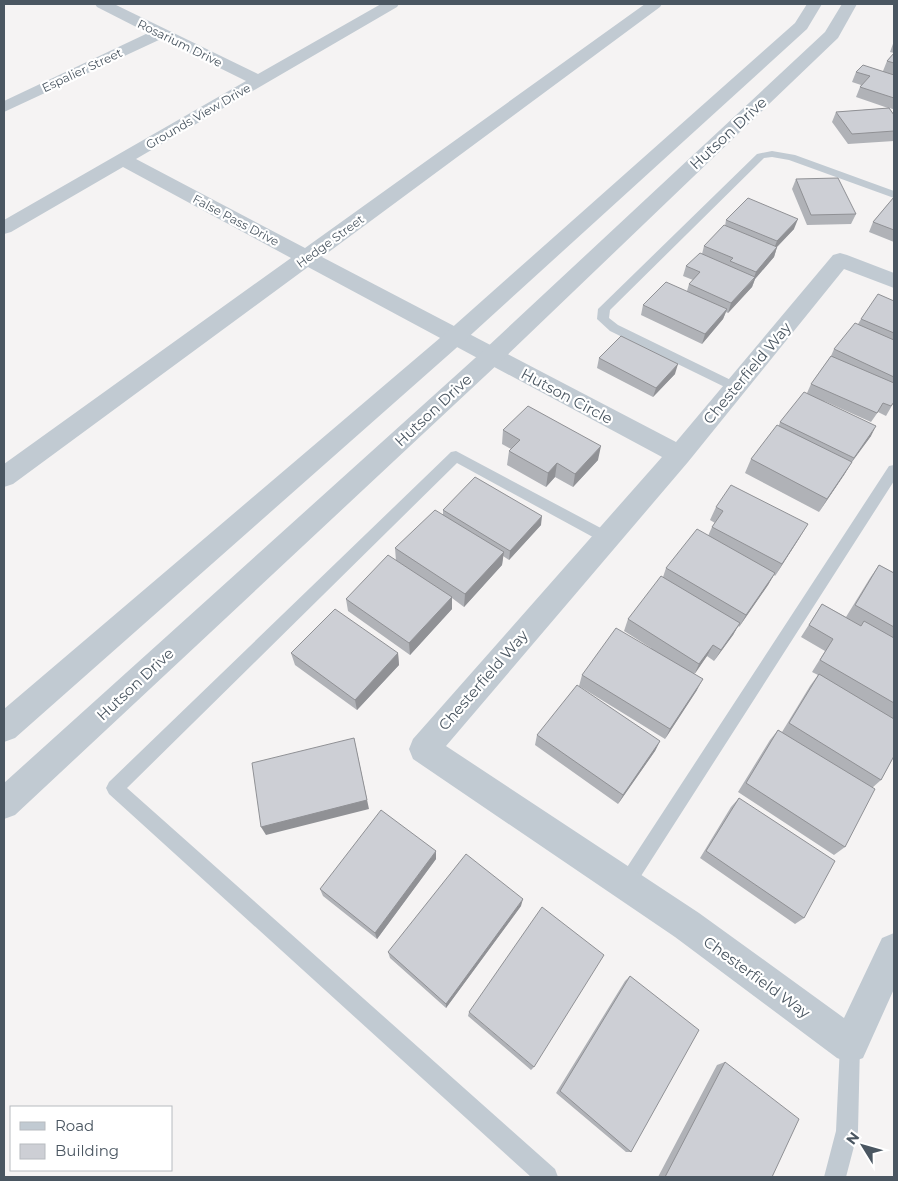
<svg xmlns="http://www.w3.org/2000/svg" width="898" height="1181" font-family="Montserrat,sans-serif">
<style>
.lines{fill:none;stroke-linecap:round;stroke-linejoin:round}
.service{fill:#c1cad2;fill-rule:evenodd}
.minor{fill:#c1cad2;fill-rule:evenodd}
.tertiary{fill:#c1cad2;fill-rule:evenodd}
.wall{fill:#b0b2b7}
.shaded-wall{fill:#909195}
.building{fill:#cdcfd5;stroke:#909195}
.labels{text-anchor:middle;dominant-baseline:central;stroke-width:4.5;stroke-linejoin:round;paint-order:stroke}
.far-street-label{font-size:12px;fill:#4a5661;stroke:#fff}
.street-label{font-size:15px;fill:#4a5661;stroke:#fff}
</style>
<rect width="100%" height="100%" fill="#f5f3f3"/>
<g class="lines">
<!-- service -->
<path class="service" d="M 772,151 L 795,155 L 894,191 L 894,198 L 789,160 L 772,157 L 764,158 L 610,310 L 609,318 L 618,325 L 739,384 L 741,387 L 739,390 L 735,392 L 610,331 L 597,319 L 598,309 L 757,154 Z
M 456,451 L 612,534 L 614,538 L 612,542 L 607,544 L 602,542 L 457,463 L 127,788 L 555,1169 L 558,1177 L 531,1177 L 109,794 L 106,788 L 109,782 L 451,452 Z
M 894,465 L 894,481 L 632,890 L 626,893 L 620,890 L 617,884 L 620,878 L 889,466 Z
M 850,1035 L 857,1038 L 860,1045 L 858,1131 L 846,1177 L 824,1177 L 836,1131 L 840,1045 L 843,1038 Z"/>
<!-- minor -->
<path class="minor" d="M 95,4 L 114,4 L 258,74 L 381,4 L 399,4 L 397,7 L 136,159 L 305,248 L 645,4 L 662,4 L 660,7 L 322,257 L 676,442 L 833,255 L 840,253 L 847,255 L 894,273 L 894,288 L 844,269 L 688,462 L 446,746 L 699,913 L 844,1018 L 882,938 L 894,933 L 894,989 L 863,1058 L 850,1063 L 837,1058 L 675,937 L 413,759 L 409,749 L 413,739 L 662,457 L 308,267 L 13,484 L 4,487 L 4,464 L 291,258 L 123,167 L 11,232 L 4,234 L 4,220 L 246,81 L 161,39 L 4,112 L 4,101 L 148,33 L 97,7 Z"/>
<!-- tertiary -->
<path class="tertiary" d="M 807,4 L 822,4 L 807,29 L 463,342 L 15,738 L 4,742 L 4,709 L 447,332 L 795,23 Z
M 842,4 L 857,4 L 838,38 L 500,362 L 15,815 L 4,819 L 4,783 L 484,350 L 825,32 Z"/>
</g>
<!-- wall -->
<path class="wall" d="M 894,41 L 894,53 L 890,52 Z
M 894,53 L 894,107 L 893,109 L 889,108 L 894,115 L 894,141 L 848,144 L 832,122 L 836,112 L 888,108 L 856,97 L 860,87 L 861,85 L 852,82 L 856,72 L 883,71 L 887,61 Z
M 796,179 L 856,214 L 851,224 L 807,225 L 792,189 Z
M 894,197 L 894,242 L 869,232 L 873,222 Z
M 726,220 L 794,229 L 777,247 L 774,257 L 755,279 L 752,287 L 728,313 L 726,312 L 723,319 L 702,344 L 641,315 L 643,305 L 687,291 L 689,284 L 693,280 L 683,276 L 686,266 L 702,254 L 704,246 L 725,226 Z
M 894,301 L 894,402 L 886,416 L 878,412 L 871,422 L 824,401 L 871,436 L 852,462 L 844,475 L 819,512 L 745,473 L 751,459 L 779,425 L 780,422 L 807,393 L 811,384 L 831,356 L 834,349 L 858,324 L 861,319 Z
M 599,358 L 675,374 L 653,397 L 597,368 Z
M 503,430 L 598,460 L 573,487 L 555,477 L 546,487 L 507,465 L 509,451 L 511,449 L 502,444 Z
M 716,507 L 800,537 L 775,576 L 774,575 L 768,585 L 739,627 L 738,626 L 733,635 L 714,661 L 707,656 L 694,674 L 697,690 L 665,739 L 579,686 L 582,675 L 651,648 L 624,631 L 628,619 L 663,577 L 666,568 L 708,536 L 712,527 L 715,523 L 710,520 Z
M 443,510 L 541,525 L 509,560 L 503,556 L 502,565 L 464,607 L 452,598 L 452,609 L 410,655 L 348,611 L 346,599 L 396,561 L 395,548 L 443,514 Z
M 879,565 L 894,573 L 894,756 L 881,780 L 872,788 L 845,847 L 834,855 L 738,792 L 770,740 L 778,730 L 782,732 L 810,686 L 818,675 L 812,672 L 825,651 L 801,637 L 822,604 L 846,617 L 870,578 Z
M 291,653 L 398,653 L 399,665 L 357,710 L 295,665 Z
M 537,735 L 660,741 L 655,751 L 618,804 L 535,745 Z
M 739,798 L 804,918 L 795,924 L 700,858 L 731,807 Z
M 436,859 L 377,939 L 323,896 L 320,889 Z
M 521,906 L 446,1008 L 390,958 L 388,952 Z
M 630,976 L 631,1152 L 626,1152 L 556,1093 L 625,981 Z
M 469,1012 L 534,1067 L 531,1070 L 468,1016 Z
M 725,1062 L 772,1177 L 658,1177 L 717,1065 Z"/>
<!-- shaded-wall -->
<path class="shaded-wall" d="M 798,219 L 794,229 L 773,251 L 777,241 Z
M 777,247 L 774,257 L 755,279 L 752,287 L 728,313 L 731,303 L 753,280 L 756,272 Z
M 727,309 L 723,319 L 702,344 L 705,334 Z
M 678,364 L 675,374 L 653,397 L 656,388 Z
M 876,426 L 871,436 L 848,467 L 854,458 Z
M 601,446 L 598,460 L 573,487 L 575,474 Z
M 852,462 L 844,475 L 819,512 L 827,499 Z
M 557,463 L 555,477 L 546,487 L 548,473 Z
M 542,516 L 541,525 L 509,560 L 510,551 Z
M 808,524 L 800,537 L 775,576 L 782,564 Z
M 504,552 L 502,565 L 464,607 L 465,594 Z
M 775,573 L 768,585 L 739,627 L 746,615 Z
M 452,597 L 452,609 L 410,655 L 409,643 Z
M 740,623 L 733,635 L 714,661 L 721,650 Z
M 713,645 L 707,656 L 694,675 L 699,664 Z
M 398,653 L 399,665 L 357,710 L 355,700 Z
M 703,679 L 697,690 L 665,739 L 670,729 Z
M 354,738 L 369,809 L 266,835 L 261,827 Z
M 660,741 L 655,751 L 618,804 L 623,795 Z
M 436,851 L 436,859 L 377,939 L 375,933 Z
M 523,899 L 521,906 L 446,1008 L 446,1004 Z"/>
<!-- building -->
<path class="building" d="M 894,53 L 894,63 L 887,61 Z
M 863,65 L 894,75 L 894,98 L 860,87 L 870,76 L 856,72 Z
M 889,108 L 894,115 L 894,131 L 852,134 L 836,112 Z
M 838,178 L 856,214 L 811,215 L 796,179 Z
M 894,197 L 894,230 L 873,222 Z
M 748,198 L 798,219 L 777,241 L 726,220 Z
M 724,225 L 777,247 L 756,272 L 730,261 L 733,258 L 704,246 Z
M 700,253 L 755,277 L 731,303 L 689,284 L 700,272 L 686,266 Z
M 666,282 L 727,309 L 705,334 L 643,305 Z
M 878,294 L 894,301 L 894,333 L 861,319 Z
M 855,323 L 894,340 L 894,377 L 834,349 Z
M 621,336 L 678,364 L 656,388 L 599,358 Z
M 831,356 L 894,383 L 894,402 L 891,406 L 883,403 L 877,413 L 811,384 Z
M 804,392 L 876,426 L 854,458 L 780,422 Z
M 528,406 L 601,446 L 575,474 L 557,463 L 548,473 L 509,451 L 520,440 L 503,430 Z
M 777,425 L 852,462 L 827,499 L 751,459 Z
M 475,477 L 542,516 L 510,551 L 443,510 Z
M 731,485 L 808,524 L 782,564 L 712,527 L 723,511 L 716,507 Z
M 435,510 L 504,552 L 465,594 L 395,548 Z
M 697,529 L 775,573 L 746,615 L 666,568 Z
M 388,555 L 452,597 L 409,643 L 346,599 Z
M 879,565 L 894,573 L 894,627 L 855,605 Z
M 661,576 L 740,623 L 721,650 L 713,645 L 699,664 L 628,619 Z
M 822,604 L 861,626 L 864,621 L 894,638 L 894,703 L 820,660 L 833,639 L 809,625 Z
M 335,609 L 398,653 L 355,700 L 291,653 Z
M 616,628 L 703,679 L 670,729 L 582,675 Z
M 819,674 L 894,719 L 894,756 L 881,780 L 789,723 Z
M 577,685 L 660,741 L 623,795 L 537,735 Z
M 778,730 L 875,789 L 845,847 L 746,783 Z
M 354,738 L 367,800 L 261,827 L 252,763 Z
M 739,798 L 835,861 L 804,918 L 706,851 Z
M 381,810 L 436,851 L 375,933 L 320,889 Z
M 466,854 L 523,899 L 446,1004 L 388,952 Z
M 542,907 L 604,955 L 534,1067 L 469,1012 Z
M 630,976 L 699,1030 L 631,1152 L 560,1091 Z
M 725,1062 L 799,1119 L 772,1177 L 665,1177 Z"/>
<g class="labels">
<!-- far-street labels -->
<g class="far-street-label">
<text transform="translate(180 43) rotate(26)">Rosarium Drive</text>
<text transform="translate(82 70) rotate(-25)">Espalier Street</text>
<text transform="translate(198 116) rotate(-30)">Grounds View Drive</text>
<text transform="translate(236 220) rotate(28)">False Pass Drive</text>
<text transform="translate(330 241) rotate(-36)">Hedge Street</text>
</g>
<!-- street labels -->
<g class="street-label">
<text transform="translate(728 133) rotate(-43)">Hutson Drive</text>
<text transform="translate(747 373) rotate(-50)">Chesterfield Way</text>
<text transform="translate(567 396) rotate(28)">Hutson Circle</text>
<text transform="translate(433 410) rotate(-43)">Hutson Drive</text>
<text transform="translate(483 680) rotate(-49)">Chesterfield Way</text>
<text transform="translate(135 684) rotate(-43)">Hutson Drive</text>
<text transform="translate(757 977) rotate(36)">Chesterfield Way</text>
</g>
</g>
<!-- border -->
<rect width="898" height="1181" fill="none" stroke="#4a5661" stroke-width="10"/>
<!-- legend -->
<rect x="10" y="1106" width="162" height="65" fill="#ffffff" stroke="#b7bbc0"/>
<rect x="20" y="1122" width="25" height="8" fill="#c1cad2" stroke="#b7bbc0"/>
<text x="55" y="1131" font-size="15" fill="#4a5661">Road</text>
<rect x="20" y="1144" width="25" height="15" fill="#cdcfd5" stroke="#b7bbc0"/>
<text x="55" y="1156" font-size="15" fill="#4a5661">Building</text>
<!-- north arrow -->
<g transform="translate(863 1146) rotate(307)" stroke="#ffffff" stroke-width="4" paint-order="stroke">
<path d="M0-4L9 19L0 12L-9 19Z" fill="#4a5661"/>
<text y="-8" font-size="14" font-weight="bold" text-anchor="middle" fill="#4a5661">N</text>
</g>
</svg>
